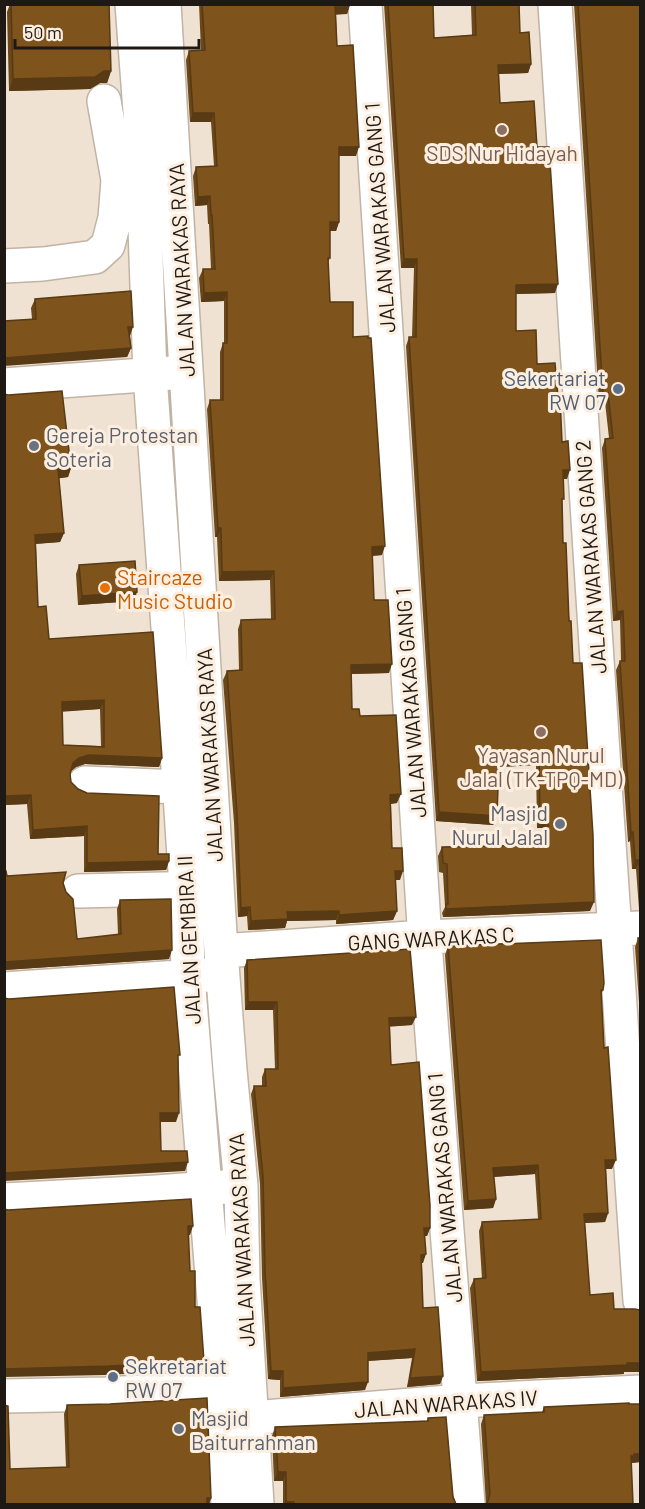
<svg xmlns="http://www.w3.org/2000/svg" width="645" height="1509" font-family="Barlow,sans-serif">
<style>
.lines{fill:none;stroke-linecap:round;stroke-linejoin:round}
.stream{stroke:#77b2f3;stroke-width:8}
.minor-casing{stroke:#c1b4a5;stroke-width:36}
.minor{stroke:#fff;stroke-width:33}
.wall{fill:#6c4718;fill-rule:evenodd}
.shaded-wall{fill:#583a14}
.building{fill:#7e531c;stroke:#583a14;stroke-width:1.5;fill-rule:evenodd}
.education-dot{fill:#8d6e63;stroke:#fdefe0;stroke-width:2}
.service-dot{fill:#5c6f8a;stroke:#fdefe0;stroke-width:2}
.worship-dot{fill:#6b7280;stroke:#fdefe0;stroke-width:2}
.food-dot{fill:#e8710a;stroke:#fdefe0;stroke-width:2}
.labels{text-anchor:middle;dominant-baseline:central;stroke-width:6;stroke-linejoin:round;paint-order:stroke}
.education-label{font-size:21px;fill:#785e54;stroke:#fdefe0}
.street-label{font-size:21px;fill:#1e1914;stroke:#fdefe0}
.service-label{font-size:21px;fill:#4e5e75;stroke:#fdefe0;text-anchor:end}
.worship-label{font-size:21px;fill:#5b616d;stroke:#fdefe0;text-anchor:start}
.food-label{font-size:21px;fill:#c56008;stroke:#fdefe0;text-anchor:start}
</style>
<rect width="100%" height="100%" fill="#f0e2d3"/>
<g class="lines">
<!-- stream -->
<path class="stream" d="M 162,260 L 165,296
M 214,1099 L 221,1179"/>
<defs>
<path id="minor" d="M 132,4 L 142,138 L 150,375 L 181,810 L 186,888 L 188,976 L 221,1387 L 228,1504
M 164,4 L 221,951 L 230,1070 L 241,1186 L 243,1279 L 257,1504
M 365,4 L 426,956 L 468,1504
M 555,4 L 605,785 L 640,1301
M 4,266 L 43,264 L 95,257 L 108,245 L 115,218 L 118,180 L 104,101
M 4,385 L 172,373
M 85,783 L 179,787 L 200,786
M 78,891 L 208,888
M 221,951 L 425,937 L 640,928
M 4,989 L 209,975
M 4,1200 L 156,1192 L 224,1187
M 4,1396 L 106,1394 L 242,1386
M 251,1418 L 461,1401 L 640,1392"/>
</defs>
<!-- minor casing -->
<use href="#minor" class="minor-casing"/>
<!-- minor -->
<use href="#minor" class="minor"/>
</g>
<!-- wall -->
<path class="wall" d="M 10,4 L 109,4 L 111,71 L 107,83 L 100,83 L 90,89 L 9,91 L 7,12 Z
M 199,4 L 350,4 L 347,14 L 336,14 L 337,46 L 356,156 L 339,156 L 339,222 L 336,231 L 330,231 L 330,258 L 328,262 L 330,302 L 353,337 L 382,555 L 372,556 L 374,600 L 389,673 L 351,674 L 352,709 L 360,716 L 397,803 L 391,804 L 392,848 L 400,880 L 395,880 L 397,911 L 393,920 L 336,924 L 336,920 L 287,921 L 285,928 L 248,930 L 247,916 L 238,917 L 234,823 L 223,680 L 227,671 L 239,670 L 238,629 L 241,620 L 271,619 L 270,580 L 219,581 L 217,537 L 215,537 L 207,409 L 210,400 L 220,400 L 220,352 L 223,343 L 224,343 L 224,301 L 201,302 L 199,278 L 203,269 L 211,269 L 209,224 L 208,224 L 207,205 L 195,206 L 193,176 L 196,167 L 214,166 L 211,122 L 190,122 L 186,60 L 189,51 L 201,50 Z
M 384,4 L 433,4 L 434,38 L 472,35 L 471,4 L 519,4 L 520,33 L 531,64 L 528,73 L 499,74 L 500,103 L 537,147 L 555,293 L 516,294 L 516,331 L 537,364 L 562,442 L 567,479 L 563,479 L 562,505 L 563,543 L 573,663 L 590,911 L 443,917 L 442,913 L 445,907 L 443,873 L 439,872 L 438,856 L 442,847 L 545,845 L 545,828 L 537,828 L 536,765 L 499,767 L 497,816 L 493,825 L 436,821 L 406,346 L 409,337 L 412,337 L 414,268 L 401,268 Z
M 574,4 L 640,4 L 640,910 L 639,909 L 636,869 L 632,869 L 630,841 L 628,842 L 616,670 L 620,661 L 621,661 L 620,620 L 613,621 L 602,448 L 605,439 L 609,438 L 605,402 L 599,402 Z
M 35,299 L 130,336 L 131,348 L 127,357 L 32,319 L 31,308 Z
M 4,394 L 71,468 L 68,477 L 59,478 L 64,533 L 60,542 L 36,544 L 38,607 L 49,639 L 162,758 L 159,767 L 85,764 L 76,767 L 70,772 L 70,774 L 71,782 L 78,789 L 158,854 L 169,861 L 166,870 L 84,872 L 84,836 L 30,839 L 27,804 L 4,805 ZM 100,709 L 101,746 L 63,745 L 62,711 Z
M 79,565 L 134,601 L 78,605 L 76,574 Z
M 4,871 L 7,876 L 63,883 L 77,939 L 118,935 L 117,909 L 120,900 L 169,959 L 4,970 Z
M 638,938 L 640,938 L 640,1016 L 635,947 Z
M 448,946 L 603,990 L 601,995 L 612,1169 L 606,1169 L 608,1213 L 605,1222 L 585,1223 L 590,1295 L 614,1309 L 640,1310 L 640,1372 L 624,1372 L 624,1374 L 477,1381 L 470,1288 L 474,1279 L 482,1279 L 479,1231 L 482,1222 L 538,1219 L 535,1174 L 494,1177 L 496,1199 L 493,1208 L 464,1210 L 445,955 Z
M 247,960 L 412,1025 L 390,1026 L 391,1065 L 430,1228 L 427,1236 L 425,1236 L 423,1263 L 422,1263 L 423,1308 L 443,1376 L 440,1384 L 407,1387 L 412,1358 L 368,1361 L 365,1390 L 280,1397 L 280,1380 L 268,1379 L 262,1278 L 260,1184 L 251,1094 L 254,1086 L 262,1086 L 262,1077 L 265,1069 L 275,1069 L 273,1010 L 245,1010 L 244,968 Z
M 629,1404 L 640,1404 L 640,1462 L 632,1463 L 631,1464 L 633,1504 L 486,1504 L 481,1424 L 484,1415 L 542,1412 L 544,1407 Z
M 67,1405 L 211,1498 L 209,1504 L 4,1504 L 10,1469 L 66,1468 L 64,1414 Z
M 428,1418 L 456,1504 L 283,1504 L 283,1481 L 274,1481 L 272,1436 L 275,1427 L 427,1421 Z"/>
<!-- shaded-wall -->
<path class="shaded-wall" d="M 350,5 L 347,14 L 332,15 L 335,6 Z
M 531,64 L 528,73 L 495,74 L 498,65 Z
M 104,71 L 111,71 L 107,83 L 100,83 L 90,89 L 9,91 L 13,79 Z
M 193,113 L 214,113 L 211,122 L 190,122 Z
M 339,147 L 359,147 L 356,156 L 335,156 Z
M 210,196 L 207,205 L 195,206 L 198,197 Z
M 330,222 L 339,222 L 336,231 L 326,231 Z
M 404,259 L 417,259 L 414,268 L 401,268 Z
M 558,284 L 555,293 L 513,294 L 516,285 Z
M 227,292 L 224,301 L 201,302 L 204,293 Z
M 128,327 L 133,327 L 130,336 L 125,336 Z
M 131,348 L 127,357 L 4,366 L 4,358 Z
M 603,393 L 608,393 L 605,402 L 599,402 Z
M 71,468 L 68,477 L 55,479 L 58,469 Z
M 563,470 L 570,470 L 567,479 L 559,479 Z
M 218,528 L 221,528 L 217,537 L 215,537 Z
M 64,533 L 60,542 L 32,544 L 35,535 Z
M 385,546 L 382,555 L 369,556 L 372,547 Z
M 274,571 L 270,580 L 219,581 L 222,572 Z
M 137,592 L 134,601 L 78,605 L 82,596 Z
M 623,611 L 620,620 L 613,621 L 617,612 Z
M 392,664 L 389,673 L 347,674 L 351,665 Z
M 104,700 L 100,709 L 59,712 L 62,702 Z
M 89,755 L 162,758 L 159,767 L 85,764 L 76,767 L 70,772 L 73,763 L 79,758 Z
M 539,756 L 536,765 L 496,767 L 499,758 Z
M 401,794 L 397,803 L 387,804 L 390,795 Z
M 31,795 L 27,804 L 4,805 L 4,796 Z
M 439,812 L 497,816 L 493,825 L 436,821 Z
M 540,819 L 548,819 L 545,828 L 537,828 Z
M 87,826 L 84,836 L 30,839 L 33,830 Z
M 633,832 L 630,841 L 628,842 L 631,833 Z
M 635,860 L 639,860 L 636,869 L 632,869 Z
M 169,861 L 166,870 L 84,872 L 87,863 Z
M 395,871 L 403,871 L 400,880 L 391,880 Z
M 594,902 L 590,911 L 443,917 L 446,909 Z
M 250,907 L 247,916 L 238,917 L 241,908 Z
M 339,911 L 336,920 L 287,921 L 285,928 L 248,930 L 251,921 L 287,912 Z
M 397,911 L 393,920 L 336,924 L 339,915 Z
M 172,950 L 169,959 L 4,970 L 4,962 Z
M 248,1002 L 277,1002 L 273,1010 L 245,1010 Z
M 416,1017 L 412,1025 L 386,1027 L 389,1018 Z
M 160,1113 L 179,1113 L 176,1122 L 157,1122 Z
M 605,1160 L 616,1160 L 612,1169 L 602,1169 Z
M 188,1162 L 185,1171 L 4,1181 L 4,1173 L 6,1172 Z
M 538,1165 L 535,1174 L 490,1177 L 493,1168 Z
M 496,1199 L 493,1208 L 464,1210 L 468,1201 Z
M 608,1213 L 605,1222 L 581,1223 L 584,1214 Z
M 188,1226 L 193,1226 L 190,1235 L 185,1235 Z
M 424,1228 L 430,1228 L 427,1236 L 421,1236 Z
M 426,1254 L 423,1263 L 418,1263 L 421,1255 Z
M 415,1349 L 412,1358 L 365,1361 L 368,1353 Z
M 204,1361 L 201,1370 L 105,1375 L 4,1377 L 4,1369 L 7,1368 Z
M 627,1363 L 640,1363 L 640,1372 L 624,1372 L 624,1374 L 477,1381 L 481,1372 Z
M 271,1371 L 283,1371 L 280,1380 L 268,1379 Z
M 443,1376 L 440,1384 L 407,1387 L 410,1378 Z
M 368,1382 L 365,1390 L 280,1397 L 283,1388 Z
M 634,1454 L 640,1454 L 640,1462 L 632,1463 L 631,1465 L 631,1456 Z
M 278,1472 L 286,1472 L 283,1481 L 274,1481 Z
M 207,1498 L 211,1498 L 209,1504 L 204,1504 Z
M 286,1502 L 294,1502 L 293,1504 L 285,1504 Z"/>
<!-- building -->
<path class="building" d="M 11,4 L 109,4 L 111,71 L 104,71 L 95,77 L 13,79 Z
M 202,4 L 350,4 L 335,6 L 337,46 L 353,45 L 359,147 L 339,147 L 339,222 L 330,222 L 330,258 L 328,258 L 330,302 L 353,302 L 353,337 L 368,336 L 368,338 L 371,338 L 385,546 L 372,547 L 374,600 L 388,600 L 392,664 L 351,665 L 352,709 L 359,709 L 360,716 L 396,715 L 401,794 L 390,795 L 392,848 L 402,848 L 403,871 L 395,871 L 397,911 L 339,915 L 339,911 L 287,912 L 288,919 L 251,921 L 250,907 L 241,908 L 237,814 L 227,671 L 242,670 L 241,620 L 275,619 L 274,571 L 222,572 L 221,528 L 218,528 L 210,400 L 223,400 L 223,343 L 227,343 L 227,292 L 204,293 L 203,269 L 215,269 L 212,215 L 211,215 L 210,196 L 198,197 L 196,167 L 217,166 L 214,113 L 193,113 L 189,51 L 205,50 Z
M 388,4 L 433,4 L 434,38 L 476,35 L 475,4 L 519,4 L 520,33 L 529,32 L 531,64 L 498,65 L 500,103 L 534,101 L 537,147 L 549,147 L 558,284 L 516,285 L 516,331 L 536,330 L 537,364 L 555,363 L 558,397 L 560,397 L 562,442 L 568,441 L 570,470 L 563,470 L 564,499 L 562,499 L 563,543 L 566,543 L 569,621 L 571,621 L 573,663 L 582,663 L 593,835 L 594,902 L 446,909 L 446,904 L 448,904 L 447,864 L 443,863 L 442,847 L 548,845 L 548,819 L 540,819 L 539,756 L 499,758 L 497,816 L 439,812 L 409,337 L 416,337 L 417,259 L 404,259 Z
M 578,4 L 640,4 L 640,875 L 639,860 L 635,860 L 633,832 L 631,833 L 620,661 L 625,661 L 623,611 L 617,612 L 605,439 L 613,438 L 608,393 L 603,393 Z
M 131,291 L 133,327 L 128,327 L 131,348 L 4,358 L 4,321 L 36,319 L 35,299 Z
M 62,391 L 71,468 L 58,469 L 64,533 L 35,535 L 38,607 L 46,606 L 49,639 L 153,632 L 162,758 L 89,755 L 79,758 L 73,763 L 70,774 L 71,782 L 78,789 L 87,793 L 159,796 L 158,854 L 169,854 L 169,861 L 87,863 L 87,826 L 33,830 L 31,795 L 4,796 L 4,394 L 8,395 ZM 104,700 L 104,747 L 63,745 L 62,702 Z
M 135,561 L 137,592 L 82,596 L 79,565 Z
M 4,871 L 6,871 L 7,876 L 66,872 L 63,883 L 66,892 L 73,899 L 77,939 L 121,934 L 120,900 L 171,899 L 172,950 L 4,962 Z
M 638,938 L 640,938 L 640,968 Z
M 601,940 L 604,983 L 603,990 L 601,990 L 604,1048 L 608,1047 L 616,1160 L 605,1160 L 608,1213 L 584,1214 L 590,1295 L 613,1293 L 614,1309 L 635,1309 L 640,1310 L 640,1363 L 627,1363 L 627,1365 L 481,1372 L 474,1279 L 486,1278 L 482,1222 L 541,1219 L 538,1165 L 493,1168 L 496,1199 L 468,1201 L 448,946 Z
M 410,949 L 416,1017 L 389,1018 L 391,1065 L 419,1062 L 430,1205 L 430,1228 L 424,1228 L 426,1254 L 421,1255 L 423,1308 L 438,1307 L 443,1376 L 410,1378 L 415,1349 L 368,1353 L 368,1382 L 283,1388 L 283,1371 L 271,1371 L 265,1270 L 263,1176 L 254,1086 L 266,1086 L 265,1069 L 278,1069 L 277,1002 L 248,1002 L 247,960 Z
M 174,987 L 180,1055 L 178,1055 L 179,1113 L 160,1113 L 161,1151 L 187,1151 L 188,1162 L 4,1173 L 4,998 L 9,999 Z
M 191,1199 L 193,1226 L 188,1226 L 190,1271 L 195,1271 L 195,1307 L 200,1307 L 204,1361 L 109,1366 L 4,1369 L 4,1209 L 8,1210 Z
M 207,1398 L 211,1498 L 207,1498 L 207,1504 L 4,1504 L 4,1405 L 8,1406 L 10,1469 L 69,1467 L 67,1405 L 110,1404 Z
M 629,1403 L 629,1404 L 640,1404 L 640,1454 L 634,1454 L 634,1456 L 631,1456 L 633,1504 L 487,1504 L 490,1494 L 484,1415 L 544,1412 L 544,1407 Z
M 446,1417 L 453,1497 L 456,1504 L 294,1504 L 294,1502 L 286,1502 L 286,1472 L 278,1472 L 275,1427 L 428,1421 L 428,1418 Z"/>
<!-- markers -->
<g class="education-dot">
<circle cx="502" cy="130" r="6"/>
<circle cx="541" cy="732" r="6"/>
</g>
<g class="service-dot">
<circle cx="618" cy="389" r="6"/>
<circle cx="113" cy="1377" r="6"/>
</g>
<g class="worship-dot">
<circle cx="34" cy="446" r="6"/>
<circle cx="560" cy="824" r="6"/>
<circle cx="179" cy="1429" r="6"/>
</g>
<circle class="food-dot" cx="105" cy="588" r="6"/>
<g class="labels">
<!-- education labels -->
<g class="education-label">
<text x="502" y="152">SDS Nur Hidayah</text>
<text x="541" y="754">Yayasan Nurul<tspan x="541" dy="24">Jalal (TK-TPQ-MD)</tspan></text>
</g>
<!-- street labels -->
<g class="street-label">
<text transform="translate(379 218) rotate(-94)">JALAN WARAKAS GANG 1</text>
<text transform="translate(181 270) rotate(-93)">JALAN WARAKAS RAYA</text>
<text transform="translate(590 557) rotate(-94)">JALAN WARAKAS GANG 2</text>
<text transform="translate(410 703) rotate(-94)">JALAN WARAKAS GANG 1</text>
<text transform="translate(209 755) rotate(-93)">JALAN WARAKAS RAYA</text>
<text transform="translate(431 938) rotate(-3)">GANG WARAKAS C</text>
<text transform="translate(188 940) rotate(-93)">JALAN GEMBIRA II</text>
<text transform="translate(444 1188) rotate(-95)">JALAN WARAKAS GANG 1</text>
<text transform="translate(241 1240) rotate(-93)">JALAN WARAKAS RAYA</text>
<text transform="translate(446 1403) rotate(-4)">JALAN WARAKAS IV</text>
</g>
<!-- service labels -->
<g class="service-label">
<text x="606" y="377">Sekertariat<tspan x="606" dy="24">RW 07</tspan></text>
<text x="125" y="1365" text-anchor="start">Sekretariat<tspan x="125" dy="24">RW 07</tspan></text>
</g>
<!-- worship labels -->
<g class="worship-label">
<text x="46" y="434">Gereja Protestan<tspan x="46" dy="24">Soteria</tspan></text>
<text x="548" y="812" text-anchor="end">Masjid<tspan x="548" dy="24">Nurul Jalal</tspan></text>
<text x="191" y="1417">Masjid<tspan x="191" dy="24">Baiturrahman</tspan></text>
</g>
<!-- food labels -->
<g class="food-label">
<text x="117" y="576">Staircaze<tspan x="117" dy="24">Music Studio</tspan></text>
</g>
</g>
<!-- border -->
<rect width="645" height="1509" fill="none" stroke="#1e1914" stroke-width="12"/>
<!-- scale -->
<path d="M15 39v9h184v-9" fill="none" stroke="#1e1914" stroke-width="3"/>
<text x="24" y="39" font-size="18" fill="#1e1914" stroke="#fdefe0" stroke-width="4.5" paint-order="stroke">50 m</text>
</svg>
